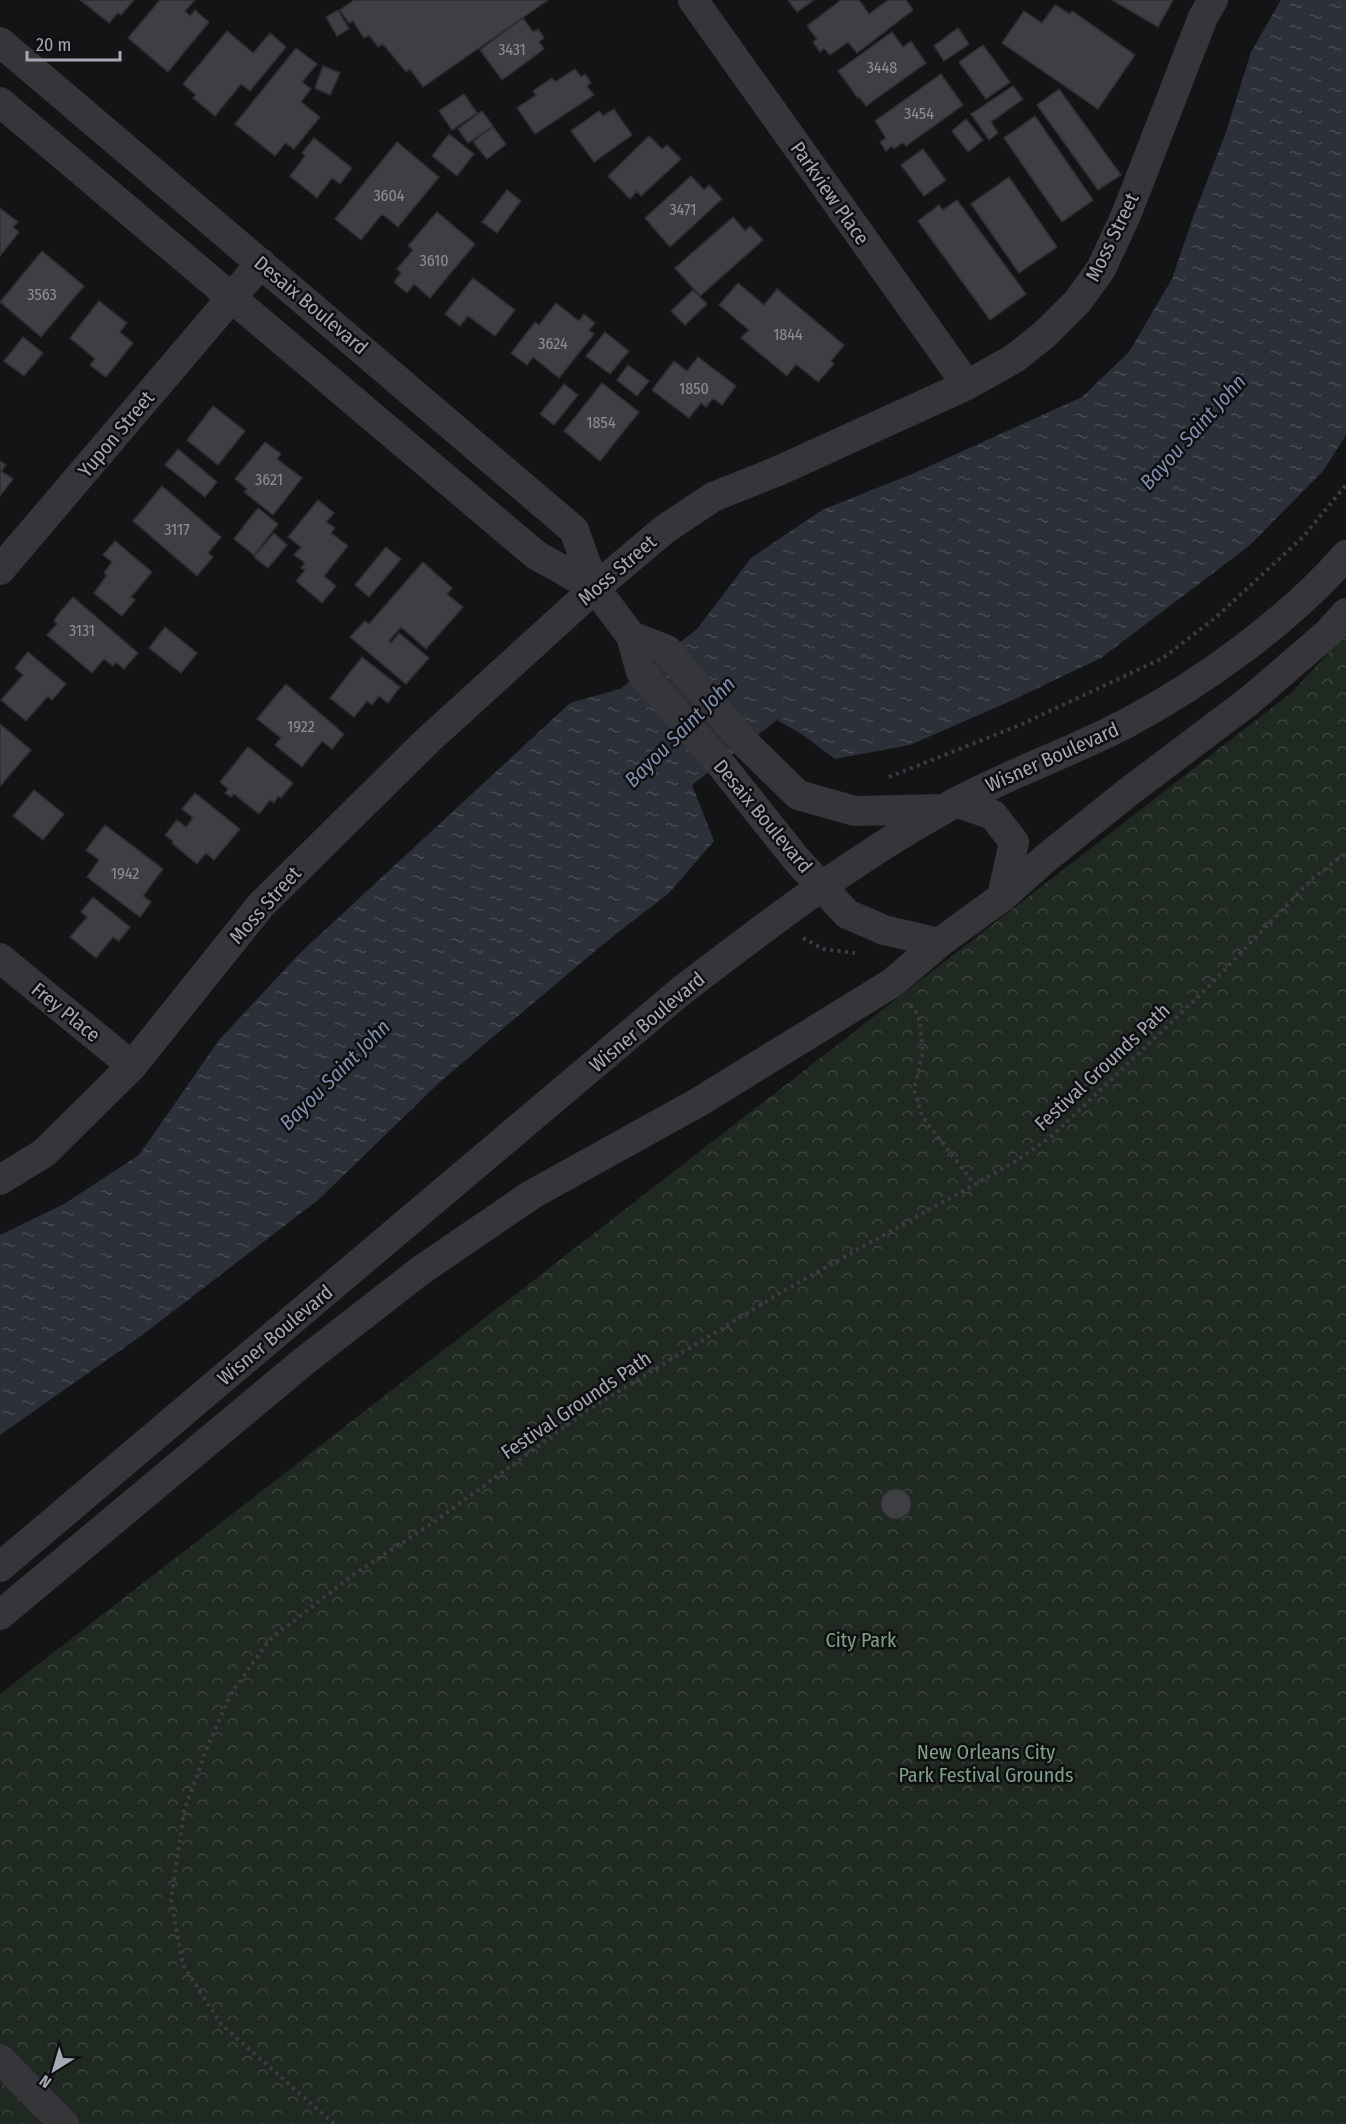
<svg xmlns="http://www.w3.org/2000/svg" width="1346" height="2124" font-family="'Fira Sans Condensed',sans-serif">
<style>
.forest{fill:url(#forest-crowns)}
.water{fill:url(#water-ripples)}
.building{fill:#3e3e43;stroke:#2f2e32;stroke-width:1.5}
.lines{fill:none;stroke-linecap:round;stroke-linejoin:round}
.path{stroke:#3b3c41;stroke-width:4;stroke-dasharray:3 4.5;stroke-linecap:butt}
.minor{stroke:#35353a;stroke-width:30}
.labels{text-anchor:middle;dominant-baseline:central;stroke-width:5;stroke-linejoin:round;paint-order:stroke}
.number-label{font-size:16px;fill:#8c8e98}
.street-label{font-size:20px;fill:#a6a8b5;stroke:#0f0f11}
.park-label{font-size:20px;fill:#7ea086;stroke:#0f0f11}
.water-label{font-size:21px;font-style:italic;fill:#7e90b0;stroke:#0f0f11}
</style>
<defs>
<pattern id="forest-crowns" width="20" height="18" patternUnits="userSpaceOnUse" patternTransform="scale(1.5)"><rect width="20" height="18" fill="#202822"/><path d="M2 6a3 3 0 1 1 6 0M12 15a3 3 0 1 1 6 0" fill="none" stroke="#3d4440"/></pattern>
<pattern id="water-ripples" width="26" height="14" patternUnits="userSpaceOnUse" patternTransform="scale(1.5)"><rect width="26" height="14" fill="#2b3039"/><path d="M2 4q2-2 4 0t4 0M15 11q2-2 4 0t4 0" fill="none" stroke="#474b53"/></pattern>
</defs>
<rect width="100%" height="100%" fill="#141416"/>
<!-- forest -->
<path class="forest" d="M 1346,634 L 1346,2124 L 0,2124 L 0,1694 L 1291,693 Z"/>
<!-- water -->
<path class="water" d="M 1281,0 L 1346,0 L 1346,435 L 1323,471 L 1249,546 L 1101,658 L 1013,700 L 910,745 L 835,759 L 803,735 L 777,720 L 692,785 L 714,841 L 669,893 L 607,941 L 442,1080 L 318,1200 L 141,1336 L 0,1435 L 0,1235 L 64,1204 L 139,1155 L 219,1040 L 300,953 L 570,703 L 620,689 L 697,629 L 751,558 L 822,510 L 912,474 L 1082,397 L 1129,352 L 1172,279 L 1192,220 L 1226,132 L 1251,52 Z"/>
<!-- building -->
<path class="building" d="M 80,0 L 134,0 L 121,15 L 118,13 L 109,23 Z
M 160,0 L 195,0 L 185,11 L 190,16 L 195,10 L 209,22 L 168,72 L 128,38 Z
M 354,0 L 548,0 L 423,87 L 410,69 L 406,72 L 383,44 L 378,47 L 369,35 L 364,38 L 353,21 L 349,23 L 340,10 Z
M 788,0 L 814,0 L 797,12 Z
M 841,0 L 859,0 L 869,14 L 888,0 L 906,0 L 913,10 L 857,53 L 848,42 L 830,55 L 824,48 L 820,52 L 813,42 L 817,39 L 807,26 Z
M 1112,0 L 1173,0 L 1158,27 Z
M 1055,5 L 1070,14 L 1072,11 L 1135,55 L 1098,109 L 1002,43 L 1024,11 L 1042,23 Z
M 338,10 L 349,29 L 337,36 L 326,17 Z
M 523,18 L 533,32 L 538,29 L 544,38 L 539,42 L 544,49 L 502,80 L 480,50 Z
M 958,28 L 969,44 L 944,61 L 934,46 Z
M 227,31 L 253,53 L 270,33 L 286,47 L 250,91 L 241,84 L 215,116 L 193,98 L 196,95 L 183,84 Z
M 892,32 L 903,47 L 911,41 L 926,63 L 866,106 L 859,97 L 858,98 L 838,71 Z
M 983,45 L 1010,82 L 986,99 L 959,62 Z
M 296,48 L 317,64 L 302,82 L 311,89 L 301,102 L 320,117 L 294,149 L 285,143 L 275,156 L 235,124 Z
M 323,66 L 340,73 L 330,95 L 315,88 Z
M 575,69 L 581,77 L 585,74 L 591,83 L 587,86 L 594,95 L 535,134 L 517,108 L 536,95 L 533,91 L 552,78 L 555,82 Z
M 941,74 L 963,105 L 906,146 L 903,142 L 894,149 L 892,146 L 886,151 L 880,142 L 886,138 L 875,121 Z
M 1013,86 L 1023,99 L 991,122 L 998,133 L 989,140 L 971,114 Z
M 1059,89 L 1121,175 L 1098,190 L 1037,105 Z
M 464,94 L 477,113 L 452,130 L 439,111 Z
M 614,109 L 632,135 L 594,162 L 571,131 L 599,111 L 603,116 Z
M 482,111 L 493,126 L 468,143 L 458,129 Z
M 1035,116 L 1093,200 L 1062,222 L 1004,138 Z
M 966,119 L 983,140 L 968,152 L 952,131 Z
M 493,127 L 506,144 L 487,159 L 473,142 Z
M 449,134 L 474,154 L 457,176 L 432,156 Z
M 649,136 L 662,149 L 667,145 L 681,159 L 641,196 L 637,191 L 630,199 L 608,176 Z
M 314,138 L 352,168 L 340,184 L 332,178 L 317,198 L 290,176 L 305,156 L 302,153 Z
M 397,142 L 439,177 L 398,227 L 382,214 L 361,240 L 335,219 Z
M 923,149 L 946,180 L 924,196 L 901,165 Z
M 691,176 L 704,190 L 709,185 L 722,199 L 670,247 L 645,218 Z
M 1009,177 L 1057,247 L 1019,273 L 971,204 Z
M 507,190 L 521,201 L 497,233 L 482,222 Z
M 957,200 L 1026,294 L 990,320 L 918,221 L 939,205 L 943,210 Z
M 0,208 L 18,222 L 13,227 L 19,232 L 0,256 Z
M 437,212 L 475,244 L 430,298 L 414,284 L 407,293 L 394,282 L 401,273 L 397,269 L 413,250 L 408,246 Z
M 733,217 L 745,231 L 750,226 L 763,240 L 700,296 L 675,268 Z
M 42,251 L 84,286 L 41,337 L 0,302 Z
M 473,278 L 515,310 L 495,336 L 468,316 L 460,326 L 445,314 Z
M 738,283 L 764,305 L 777,289 L 844,345 L 831,361 L 834,364 L 818,382 L 796,364 L 787,376 L 741,338 L 749,330 L 719,305 Z
M 693,290 L 707,304 L 685,325 L 671,311 Z
M 99,301 L 127,323 L 120,332 L 133,343 L 106,377 L 90,365 L 95,359 L 70,338 Z
M 556,303 L 579,321 L 584,314 L 595,323 L 589,330 L 594,334 L 559,378 L 533,357 L 527,365 L 511,353 L 535,322 L 539,325 Z
M 605,332 L 629,351 L 610,374 L 586,356 Z
M 23,337 L 43,353 L 24,376 L 4,361 Z
M 698,357 L 736,386 L 722,405 L 713,398 L 706,407 L 701,403 L 689,418 L 652,390 L 674,361 L 687,371 Z
M 628,365 L 649,381 L 637,396 L 617,380 Z
M 602,383 L 639,412 L 600,461 L 564,431 Z
M 564,384 L 578,395 L 554,425 L 540,414 Z
M 213,406 L 245,431 L 218,465 L 187,440 Z
M 265,442 L 281,454 L 277,459 L 302,478 L 273,515 L 244,492 L 247,489 L 235,479 Z
M 178,449 L 217,482 L 205,497 L 165,465 Z
M 0,461 L 6,465 L 1,471 L 13,479 L 0,496 Z
M 162,486 L 221,537 L 208,553 L 213,557 L 197,576 L 133,521 Z
M 318,500 L 334,513 L 326,522 L 335,528 L 331,533 L 348,546 L 324,576 L 336,586 L 322,603 L 296,581 L 305,570 L 301,568 L 305,563 L 294,555 L 301,547 L 288,537 Z
M 258,508 L 278,524 L 254,555 L 234,539 Z
M 274,533 L 287,545 L 268,568 L 254,557 Z
M 115,541 L 152,572 L 131,597 L 135,600 L 122,616 L 94,593 L 107,575 L 104,573 L 112,562 L 103,555 Z
M 386,547 L 401,559 L 369,597 L 355,585 Z
M 423,562 L 452,588 L 447,594 L 463,607 L 426,649 L 401,627 L 389,641 L 391,643 L 399,633 L 429,658 L 406,684 L 350,637 L 365,621 L 369,624 Z
M 73,597 L 138,653 L 124,669 L 116,662 L 113,666 L 104,659 L 92,673 L 47,635 L 57,624 L 54,621 L 60,612 Z
M 165,627 L 197,653 L 181,673 L 149,648 Z
M 28,652 L 66,684 L 52,700 L 48,696 L 26,721 L 1,700 L 23,675 L 15,668 Z
M 362,657 L 400,687 L 388,703 L 379,696 L 372,705 L 367,701 L 354,717 L 330,698 Z
M 286,684 L 344,734 L 332,749 L 322,741 L 302,767 L 275,745 L 281,738 L 257,719 Z
M 0,724 L 31,750 L 0,786 Z
M 248,747 L 293,783 L 281,798 L 278,796 L 274,803 L 270,800 L 259,814 L 234,794 L 231,797 L 225,793 L 228,789 L 220,782 Z
M 34,790 L 64,814 L 43,840 L 13,816 Z
M 195,793 L 240,829 L 214,860 L 206,853 L 197,864 L 172,843 L 173,841 L 165,835 L 177,820 L 186,827 L 193,818 L 182,809 Z
M 105,825 L 163,869 L 143,896 L 151,902 L 140,917 L 87,877 L 99,860 L 86,850 Z
M 93,897 L 130,927 L 119,941 L 113,937 L 96,958 L 70,937 L 87,917 L 81,912 Z
M881 1504a15 15 0 1 1 30 0a15 15 0 1 1-30 0Z"/>
<g class="lines">
<!-- path -->
<path class="path" d="M 889,777 L 1020,725 L 1163,658 L 1215,618 L 1303,537 L 1346,485
M 803,938 L 823,949 L 855,953
M 910,1005 L 919,1016 L 923,1052 L 914,1090 L 922,1116 L 974,1184
M 334,2124 L 221,2024 L 183,1965 L 171,1900 L 184,1811 L 207,1748 L 232,1692 L 270,1639 L 353,1575 L 431,1524 L 588,1410 L 785,1290 L 1013,1163 L 1052,1136 L 1203,992 L 1313,878 L 1346,853"/>
<!-- minor -->
<path class="minor" d="M 693,0 L 967,385
M 0,42 L 574,530 L 595,588 L 631,636 L 641,672 L 722,766 L 797,860 L 847,914 L 884,930 L 939,943
M 0,102 L 536,555 L 595,588
M 0,570 L 261,263
M 631,636 L 667,650 L 746,744 L 798,795 L 855,811 L 942,809
M 956,802 L 993,815 L 1014,842 L 1002,897
M 0,958 L 132,1066
M 0,1180 L 44,1153 L 132,1066 L 261,905 L 426,742 L 595,588 L 665,529 L 713,497 L 778,471 L 967,385 L 1015,358 L 1045,334 L 1078,301 L 1101,269 L 1126,215 L 1203,17 L 1213,0
M 0,1567 L 681,991 C 766,926 852,860 946,808 C 1004,775 1068,754 1127,723 C 1202,683 1290,620 1346,555
M 0,1615 L 303,1362 L 420,1271 L 531,1195 L 697,1103 L 892,983 L 939,943 L 1002,897 L 1046,858 L 1127,793 L 1249,701 L 1328,633 L 1346,613
M 0,2059 L 64,2124"/>
</g>
<g class="labels">
<!-- number labels -->
<g class="number-label">
<text x="512" y="49">3431</text>
<text x="882" y="67">3448</text>
<text x="919" y="113">3454</text>
<text x="389" y="195">3604</text>
<text x="683" y="209">3471</text>
<text x="434" y="260">3610</text>
<text x="42" y="294">3563</text>
<text x="788" y="334">1844</text>
<text x="553" y="343">3624</text>
<text x="694" y="388">1850</text>
<text x="601" y="422">1854</text>
<text x="269" y="479">3621</text>
<text x="177" y="529">3117</text>
<text x="82" y="630">3131</text>
<text x="301" y="726">1922</text>
<text x="125" y="873">1942</text>
</g>
<!-- street labels -->
<g class="street-label">
<text transform="translate(830 193) rotate(55)">Parkview Place</text>
<text transform="translate(1112 237) rotate(-64)">Moss Street</text>
<text transform="translate(311 305) rotate(40)">Desaix Boulevard</text>
<text transform="translate(116 434) rotate(-50)">Yupon Street</text>
<text transform="translate(617 570) rotate(-41)">Moss Street</text>
<text transform="translate(1052 757) rotate(-24)">Wisner Boulevard</text>
<text transform="translate(763 816) rotate(50)">Desaix Boulevard</text>
<text transform="translate(265 905) rotate(-48)">Moss Street</text>
<text transform="translate(66 1012) rotate(39)">Frey Place</text>
<text transform="translate(647 1022) rotate(-40)">Wisner Boulevard</text>
<text transform="translate(1102 1067) rotate(-43)">Festival Grounds Path</text>
<text transform="translate(275 1335) rotate(-40)">Wisner Boulevard</text>
<text transform="translate(576 1405) rotate(-34)">Festival Grounds Path</text>
</g>
<!-- park labels -->
<g class="park-label">
<text x="861" y="1640">City Park</text>
<text x="986" y="1752">New Orleans City<tspan x="986" dy="23">Park Festival Grounds</tspan></text>
</g>
<!-- water labels -->
<g class="water-label">
<text transform="translate(1193 432) rotate(-48)">Bayou Saint John</text>
<text transform="translate(680 732) rotate(-45)">Bayou Saint John</text>
<text transform="translate(335 1075) rotate(-45)">Bayou Saint John</text>
</g>
</g>
<!-- north arrow -->
<g transform="translate(54 2070) rotate(217)" stroke="#0f0f11" stroke-width="4.5" paint-order="stroke">
<path d="M0-4.5L10 22L0 15L-10 22Z" fill="#a6a8b5"/>
<text y="-9" font-size="16" font-weight="bold" text-anchor="middle" fill="#a6a8b5">N</text>
</g>
<!-- scale -->
<path d="M27 51v9h93v-9" fill="none" stroke="#a6a8b5" stroke-width="3"/>
<text x="36" y="51" font-size="18" fill="#a6a8b5" stroke="#0f0f11" stroke-width="4.5" paint-order="stroke">20 m</text>
</svg>
